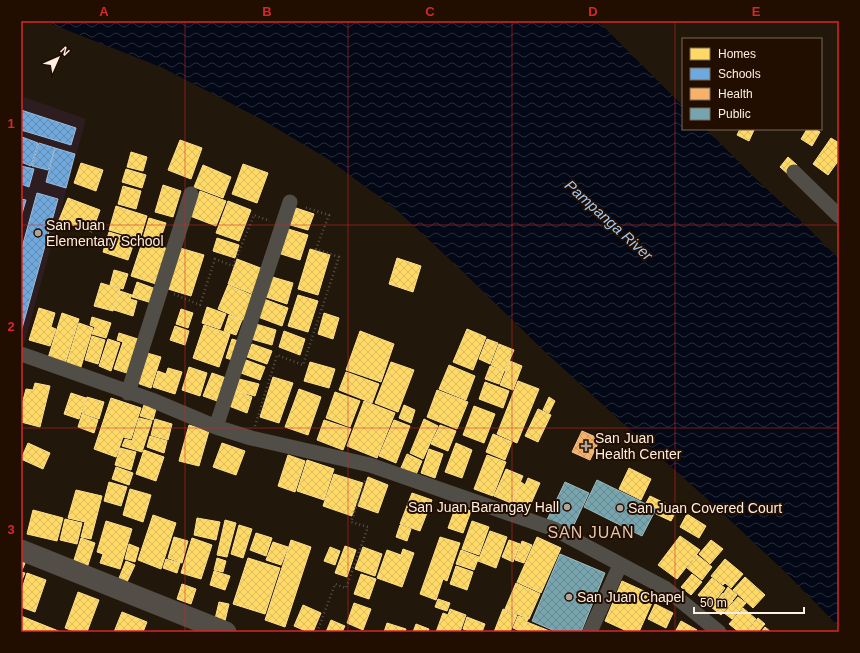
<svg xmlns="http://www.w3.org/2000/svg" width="860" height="653" font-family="Arial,sans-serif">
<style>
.education{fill:#2d1d21}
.water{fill:url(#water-waves)}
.homes{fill:url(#homes-cross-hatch);stroke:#fee08b}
.schools{fill:url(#schools-cross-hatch);stroke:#9abdde}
.health{fill:url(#health-cross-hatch);stroke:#f8c48f}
.public{fill:url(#public-cross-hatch);stroke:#9ebbbe}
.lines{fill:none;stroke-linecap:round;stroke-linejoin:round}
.path{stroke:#58534d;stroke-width:2.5;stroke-dasharray:1 3;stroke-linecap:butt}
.street{stroke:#514d47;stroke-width:15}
.secondary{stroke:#524d46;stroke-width:21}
.grid{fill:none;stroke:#d62828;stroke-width:1;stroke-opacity:0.55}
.poi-dot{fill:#b0a397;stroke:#210e00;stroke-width:1.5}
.labels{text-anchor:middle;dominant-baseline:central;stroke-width:4;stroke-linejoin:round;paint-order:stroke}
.poi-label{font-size:14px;fill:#fdefe2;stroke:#210e00;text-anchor:start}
.water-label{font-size:15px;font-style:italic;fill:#a1caf5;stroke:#210e00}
.quarter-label{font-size:16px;letter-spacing:1px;fill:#e1c6ab;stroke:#210e00}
.neatline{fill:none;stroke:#d62828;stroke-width:1.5}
.grid-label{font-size:13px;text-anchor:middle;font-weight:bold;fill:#d62828}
</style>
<defs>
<pattern id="water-waves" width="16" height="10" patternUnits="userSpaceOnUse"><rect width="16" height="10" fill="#030816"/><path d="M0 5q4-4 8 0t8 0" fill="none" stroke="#292c38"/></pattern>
<pattern id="homes-cross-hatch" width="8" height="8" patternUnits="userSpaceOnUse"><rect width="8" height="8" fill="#ffd966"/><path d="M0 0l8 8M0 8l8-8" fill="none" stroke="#dbbc5f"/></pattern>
<pattern id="schools-cross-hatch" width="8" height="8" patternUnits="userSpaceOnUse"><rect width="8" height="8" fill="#6fa8dc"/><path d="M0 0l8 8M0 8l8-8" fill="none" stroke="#648bae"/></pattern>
<pattern id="health-cross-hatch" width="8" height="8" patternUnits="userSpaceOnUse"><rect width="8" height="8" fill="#f6b26b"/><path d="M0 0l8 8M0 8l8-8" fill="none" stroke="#cc9861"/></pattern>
<pattern id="public-cross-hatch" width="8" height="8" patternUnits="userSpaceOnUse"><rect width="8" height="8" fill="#76a5af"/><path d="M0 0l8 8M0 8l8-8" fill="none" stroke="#69898f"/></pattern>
</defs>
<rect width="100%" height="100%" fill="#22170b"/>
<!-- education -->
<path class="education" d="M 21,96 L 86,119 L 23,348 L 21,347 Z"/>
<!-- water -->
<path class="water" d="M 44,21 L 598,21 L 683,106 L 683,129 L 706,129 L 754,177 L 797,217 L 839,259 L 839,627 L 786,573 L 716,507 L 649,447 L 543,350 L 462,271 L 398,211 L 328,159 L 259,118 L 163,68 Z"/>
<!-- homes -->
<path class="homes" d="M 740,129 L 754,130 L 749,141 L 737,135 Z
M 807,129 L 815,129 L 820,132 L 812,146 L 801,139 Z
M 831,138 L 839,143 L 839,160 L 828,175 L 813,164 Z
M 180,140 L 202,148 L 191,179 L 168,170 Z
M 131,152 L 147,157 L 143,171 L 127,167 Z
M 788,157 L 797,165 L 789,175 L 780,167 Z
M 81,163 L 103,170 L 96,191 L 74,183 Z
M 243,164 L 268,173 L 257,203 L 232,194 Z
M 203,165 L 231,177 L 223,198 L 194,187 Z
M 126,169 L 146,175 L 142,188 L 122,182 Z
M 163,185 L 181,191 L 173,217 L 155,212 Z
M 123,186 L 141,191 L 136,209 L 118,204 Z
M 200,191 L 226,201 L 216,226 L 190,216 Z
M 68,198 L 100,210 L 92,232 L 59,220 Z
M 228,201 L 251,210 L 239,241 L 216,233 Z
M 116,206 L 147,216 L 140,239 L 109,230 Z
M 293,207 L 314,214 L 308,230 L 287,224 Z
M 149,218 L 166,223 L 159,243 L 143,238 Z
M 285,228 L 308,235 L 300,260 L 278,253 Z
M 109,232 L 135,240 L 128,260 L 103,252 Z
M 217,238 L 239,245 L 235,258 L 213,251 Z
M 143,240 L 168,249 L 156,284 L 131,276 Z
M 180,248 L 204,255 L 191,296 L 168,289 Z
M 310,249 L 330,255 L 318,295 L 298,289 Z
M 397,258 L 421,266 L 413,292 L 389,284 Z
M 237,259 L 263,269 L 253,294 L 228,284 Z
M 114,270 L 128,274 L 123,289 L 110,285 Z
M 269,276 L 293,283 L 287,304 L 263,296 Z
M 137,282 L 156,289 L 152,303 L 132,297 Z
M 101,283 L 120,289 L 113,311 L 94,306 Z
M 228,285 L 254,296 L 243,320 L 218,309 Z
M 120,291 L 132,295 L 130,299 L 137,301 L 133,316 L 114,310 Z
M 298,295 L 318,301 L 308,332 L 288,326 Z
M 264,299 L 288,308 L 282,326 L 258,317 Z
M 207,307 L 226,314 L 220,329 L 202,323 Z
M 39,308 L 55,313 L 51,327 L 56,329 L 50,346 L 29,340 Z
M 181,309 L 193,313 L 188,328 L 176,324 Z
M 62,313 L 79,319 L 65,364 L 48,358 Z
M 324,313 L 339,318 L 333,339 L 318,334 Z
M 229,315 L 242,320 L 236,335 L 224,331 Z
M 92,317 L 111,323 L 106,338 L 92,334 L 95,327 L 90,325 Z
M 79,323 L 93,328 L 80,370 L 66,365 Z
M 256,324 L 276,330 L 272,345 L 251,339 Z
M 204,325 L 230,334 L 219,367 L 193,358 Z
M 175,326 L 189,331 L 185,345 L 170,340 Z
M 467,329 L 486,337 L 473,370 L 453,362 Z
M 284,331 L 305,339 L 300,355 L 279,347 Z
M 360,331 L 394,344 L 381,382 L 346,370 Z
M 119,333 L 141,340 L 130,374 L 114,369 L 123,342 L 117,340 Z
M 92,336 L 105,340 L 98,364 L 85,360 Z
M 108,339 L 120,343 L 111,371 L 99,366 Z
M 232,339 L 242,342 L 236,361 L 226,358 Z
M 487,339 L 498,343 L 490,364 L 479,359 Z
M 252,344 L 272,351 L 267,364 L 247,357 Z
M 499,344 L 514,350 L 505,371 L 491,365 Z
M 147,353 L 161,357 L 151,388 L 137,383 Z
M 246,360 L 265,367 L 260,380 L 241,373 Z
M 510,361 L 522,366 L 513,390 L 500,385 Z
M 310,362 L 335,369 L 329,388 L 304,381 Z
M 391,362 L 414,370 L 398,412 L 375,403 Z
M 449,365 L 475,376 L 466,400 L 439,389 Z
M 490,366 L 504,371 L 499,384 L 485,379 Z
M 189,367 L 207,373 L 200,396 L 182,390 Z
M 168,368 L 182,372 L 175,394 L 153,387 L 158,371 L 166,374 Z
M 346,372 L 379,384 L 372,403 L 339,390 Z
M 212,373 L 229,379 L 220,402 L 203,396 Z
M 273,377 L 293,383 L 279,423 L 260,417 Z
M 239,379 L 259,384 L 255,396 L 236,391 Z
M 518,381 L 539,389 L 517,443 L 497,434 Z
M 485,382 L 509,391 L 503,408 L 479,399 Z
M 35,383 L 50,386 L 40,427 L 21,422 L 21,408 L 26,389 L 33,390 Z
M 299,389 L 321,397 L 308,435 L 285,427 Z
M 234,390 L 252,397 L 247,413 L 229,406 Z
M 437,390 L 468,402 L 457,429 L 427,417 Z
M 335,392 L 360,401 L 350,427 L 326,418 Z
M 71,393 L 86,398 L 79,419 L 64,414 Z
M 87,397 L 104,402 L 99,419 L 82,413 Z
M 549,397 L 555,401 L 549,413 L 543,410 Z
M 111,398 L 141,408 L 131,439 L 123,437 L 116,457 L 94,449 Z
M 364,401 L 395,413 L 377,458 L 347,446 Z
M 144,405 L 156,409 L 153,420 L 140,416 Z
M 404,405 L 415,410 L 411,423 L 399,418 Z
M 474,406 L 495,414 L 484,443 L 463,435 Z
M 538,409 L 551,415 L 538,442 L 525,436 Z
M 82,414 L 98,420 L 94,433 L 78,427 Z
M 139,418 L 152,421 L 142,452 L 122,446 L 125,439 L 132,441 Z
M 155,419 L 172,424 L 168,440 L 151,435 Z
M 424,419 L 438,426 L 423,459 L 410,453 Z
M 324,420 L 351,429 L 343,450 L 317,440 Z
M 394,420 L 410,426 L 396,463 L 379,456 Z
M 189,425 L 209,431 L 199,466 L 179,461 Z
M 440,425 L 456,431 L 448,451 L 431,444 Z
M 493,434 L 512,442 L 505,460 L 486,452 Z
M 150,436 L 167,441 L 164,453 L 147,447 Z
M 28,443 L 50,453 L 43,469 L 21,459 Z
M 222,443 L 245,451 L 236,475 L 213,467 Z
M 456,443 L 472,450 L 462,478 L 445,472 Z
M 120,448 L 136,452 L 131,470 L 115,465 Z
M 429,449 L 443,454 L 435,478 L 421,473 Z
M 144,450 L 164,457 L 156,481 L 136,474 Z
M 407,454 L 422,461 L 415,477 L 400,470 Z
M 288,455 L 305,461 L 295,492 L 278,486 Z
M 487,455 L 506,462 L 493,496 L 474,489 Z
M 307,460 L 334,469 L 324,500 L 297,491 Z
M 116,467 L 133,473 L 129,485 L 112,479 Z
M 629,468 L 651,479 L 641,500 L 619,489 Z
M 506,469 L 523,476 L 511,503 L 494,496 Z
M 334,474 L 363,483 L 352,516 L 323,506 Z
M 368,477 L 388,485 L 378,513 L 358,506 Z
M 528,478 L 540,483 L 529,508 L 512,501 L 521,482 L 525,485 Z
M 109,482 L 127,487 L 121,506 L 104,501 Z
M 130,489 L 151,495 L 143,522 L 123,515 Z
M 76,490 L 102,496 L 91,539 L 81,537 L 85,522 L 68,518 Z
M 412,493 L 432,500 L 420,531 L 400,524 Z
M 650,496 L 677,509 L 671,521 L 656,514 L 658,509 L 646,503 Z
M 456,506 L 471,511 L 463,533 L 448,528 Z
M 33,510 L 63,518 L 57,541 L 27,534 Z
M 687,514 L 706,526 L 699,538 L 680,527 Z
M 153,515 L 176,523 L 161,569 L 138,560 Z
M 197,518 L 220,522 L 216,540 L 194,535 Z
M 65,519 L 82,523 L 77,544 L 60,540 Z
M 225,520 L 236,523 L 227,557 L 217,555 Z
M 106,521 L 132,529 L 120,569 L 100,563 L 103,554 L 97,552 Z
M 472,521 L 489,527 L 479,555 L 462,549 Z
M 239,525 L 252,529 L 243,558 L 231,554 Z
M 400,525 L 411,529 L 407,541 L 396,537 Z
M 490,531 L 507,537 L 496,568 L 478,561 Z
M 256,533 L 272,538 L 266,556 L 250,550 Z
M 680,536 L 700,550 L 677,579 L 658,565 Z
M 174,537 L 188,541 L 182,563 L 168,558 Z
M 440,537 L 460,543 L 447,581 L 443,579 L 436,600 L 420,594 Z
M 537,537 L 561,548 L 541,593 L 517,582 Z
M 81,538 L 95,543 L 87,568 L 73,563 Z
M 192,538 L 212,545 L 201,579 L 181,573 Z
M 291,540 L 311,547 L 285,627 L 265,620 Z
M 509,540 L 520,544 L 513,562 L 502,557 Z
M 711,540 L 723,549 L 710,564 L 699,554 Z
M 522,541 L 532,545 L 524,563 L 515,560 Z
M 273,542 L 288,547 L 281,565 L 266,560 Z
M 129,544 L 139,548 L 135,562 L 125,559 Z
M 345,546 L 356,550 L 347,577 L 335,573 Z
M 330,547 L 340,551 L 335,565 L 324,561 Z
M 363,547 L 382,554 L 375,576 L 355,569 Z
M 403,549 L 414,553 L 402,587 L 377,578 L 387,550 L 401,555 Z
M 461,550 L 479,557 L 474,570 L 456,564 Z
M 697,555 L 712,567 L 702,580 L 687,568 Z
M 217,558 L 226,561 L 223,572 L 214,570 Z
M 248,558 L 280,568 L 265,614 L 233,604 Z
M 21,559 L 26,561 L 22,570 L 21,570 Z
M 166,559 L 180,563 L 177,573 L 163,568 Z
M 725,559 L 743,574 L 731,588 L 725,583 L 723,585 L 711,576 Z
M 126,561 L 135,565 L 127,582 L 119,578 Z
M 456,566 L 473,572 L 467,590 L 450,584 Z
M 214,571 L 230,576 L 225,590 L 210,585 Z
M 21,572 L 25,573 L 21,582 Z
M 27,573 L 46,580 L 35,612 L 21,607 L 21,592 Z
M 361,574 L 376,579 L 369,599 L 354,594 Z
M 692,574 L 702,582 L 691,595 L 681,587 Z
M 745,577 L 765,595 L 753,608 L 733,590 Z
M 712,578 L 725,588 L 711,606 L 698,595 Z
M 622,581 L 655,596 L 639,632 L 629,632 L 605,621 Z
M 516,583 L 540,594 L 529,619 L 505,609 Z
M 182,584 L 196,589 L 191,604 L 177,599 Z
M 728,587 L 737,595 L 733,600 L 724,593 Z
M 78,592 L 99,600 L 87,632 L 76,632 L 65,628 Z
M 723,593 L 733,601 L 721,615 L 711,607 Z
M 738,597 L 746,603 L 732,619 L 724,613 Z
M 438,599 L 450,603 L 447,611 L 435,607 Z
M 219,602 L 229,604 L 225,621 L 215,619 Z
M 354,603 L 371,609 L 363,630 L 347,623 Z
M 655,604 L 673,613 L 666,628 L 648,619 Z
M 303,605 L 321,613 L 313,632 L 308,632 L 294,626 Z
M 743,608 L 756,619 L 746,632 L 739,632 L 729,624 Z
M 450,609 L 466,615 L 460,632 L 436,632 L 443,613 L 448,615 Z
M 503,609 L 517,615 L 510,632 L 494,632 Z
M 122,612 L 147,622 L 143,632 L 114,632 Z
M 21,616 L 61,632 L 21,632 Z
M 518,616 L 528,619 L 522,632 L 513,628 Z
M 467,617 L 485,624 L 482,632 L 472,632 L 463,629 Z
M 758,618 L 765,624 L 758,632 L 747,632 Z
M 331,620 L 345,626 L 342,632 L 326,632 Z
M 681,621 L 697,630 L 696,632 L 675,632 Z
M 527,622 L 552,632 L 523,632 Z
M 387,623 L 406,629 L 405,632 L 384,632 Z
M 416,624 L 429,629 L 428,632 L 413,632 Z
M 765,627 L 771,632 L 761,632 Z"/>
<!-- schools -->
<path class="schools" d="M 21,110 L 76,128 L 71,145 L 21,130 Z
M 22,137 L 38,143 L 31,166 L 21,162 Z
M 39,143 L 55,148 L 48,170 L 32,166 Z
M 55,148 L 75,154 L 66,188 L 46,182 Z
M 21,166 L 34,169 L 29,187 L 21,184 Z
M 37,193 L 58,199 L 21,332 L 21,251 Z
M 21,199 L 26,200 L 21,217 Z"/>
<!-- health -->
<path class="health" d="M 582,431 L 600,439 L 590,460 L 572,452 Z"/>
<!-- public -->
<path class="public" d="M 597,480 L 656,509 L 642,536 L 584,507 Z
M 565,482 L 589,493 L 570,533 L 546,522 Z
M 560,554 L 605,573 L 581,632 L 557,632 L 532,621 Z"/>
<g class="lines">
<!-- path -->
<path class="path" d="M 174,294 L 200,305 L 215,259 L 233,266 L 254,215 L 270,221
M 255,426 L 277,355 L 303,365 L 339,257 L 316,249 L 329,215 L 304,207
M 317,632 L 335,584 L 346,588 L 368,527 L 351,522 L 366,478"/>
<!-- street -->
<path class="street" d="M 794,172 L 839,216
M 21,354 L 152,400 L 216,427 L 251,438 L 370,465 L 554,529 L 665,588 L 719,632
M 128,393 L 191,194
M 216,427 L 290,202
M 590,632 L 620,565"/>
<!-- secondary -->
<path class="secondary" d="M 21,550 L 226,632"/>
</g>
<!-- grid -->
<path class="grid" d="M 185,21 L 185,632M 348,21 L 348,632M 512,21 L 512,632M 675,21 L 675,632M 21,225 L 839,225M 21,428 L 839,428"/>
<!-- markers -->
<g class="poi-dot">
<circle cx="38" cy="233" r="4"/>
<path d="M584 440h4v4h4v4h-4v4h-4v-4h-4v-4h4z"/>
<circle cx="567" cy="507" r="4"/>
<circle cx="620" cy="508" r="4"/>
<circle cx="569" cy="597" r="4"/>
</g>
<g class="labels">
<!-- poi labels -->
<g class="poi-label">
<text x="46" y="225">San Juan<tspan x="46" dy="16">Elementary School</tspan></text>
<text x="595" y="438">San Juan<tspan x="595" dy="16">Health Center</tspan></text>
<text x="559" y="507" text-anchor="end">San Juan Barangay Hall</text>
<text x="628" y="508">San Juan Covered Court</text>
<text x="577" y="597">San Juan Chapel</text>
</g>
<!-- water labels -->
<g class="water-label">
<text transform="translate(609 220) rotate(42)">Pampanga River</text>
</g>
<!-- quarter labels -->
<g class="quarter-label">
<text x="591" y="532">SAN JUAN</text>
</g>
</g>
<!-- border -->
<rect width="860" height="653" fill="none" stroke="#210e00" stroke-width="44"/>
<!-- legend -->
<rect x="682" y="38" width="140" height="92" fill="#210e00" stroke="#79685a"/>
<rect x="690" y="48" width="20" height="12" fill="#ffd966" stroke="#79685a"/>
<text x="718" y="58" font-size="12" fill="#fdefe2">Homes</text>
<rect x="690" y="68" width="20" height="12" fill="#6fa8dc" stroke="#79685a"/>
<text x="718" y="78" font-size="12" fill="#fdefe2">Schools</text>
<rect x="690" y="88" width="20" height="12" fill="#f6b26b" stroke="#79685a"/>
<text x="718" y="98" font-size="12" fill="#fdefe2">Health</text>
<rect x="690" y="108" width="20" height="12" fill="#76a5af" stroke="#79685a"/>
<text x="718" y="118" font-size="12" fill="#fdefe2">Public</text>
<!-- north arrow -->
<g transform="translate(58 58) rotate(45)" stroke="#210e00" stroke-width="3" paint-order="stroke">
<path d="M0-3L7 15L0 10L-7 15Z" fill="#fdefe2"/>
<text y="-6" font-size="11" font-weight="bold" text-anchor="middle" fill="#fdefe2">N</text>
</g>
<!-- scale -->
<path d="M694 607v6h110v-6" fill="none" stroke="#fdefe2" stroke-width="2"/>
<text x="700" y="607" font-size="12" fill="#fdefe2" stroke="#210e00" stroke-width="3" paint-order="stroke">50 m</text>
<rect x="22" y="22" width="816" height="609" class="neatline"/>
<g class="grid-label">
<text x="104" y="16">A</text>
<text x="267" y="16">B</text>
<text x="430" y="16">C</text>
<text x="593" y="16">D</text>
<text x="756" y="16">E</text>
<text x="11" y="128">1</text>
<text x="11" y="331">2</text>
<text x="11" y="534">3</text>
</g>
</svg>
